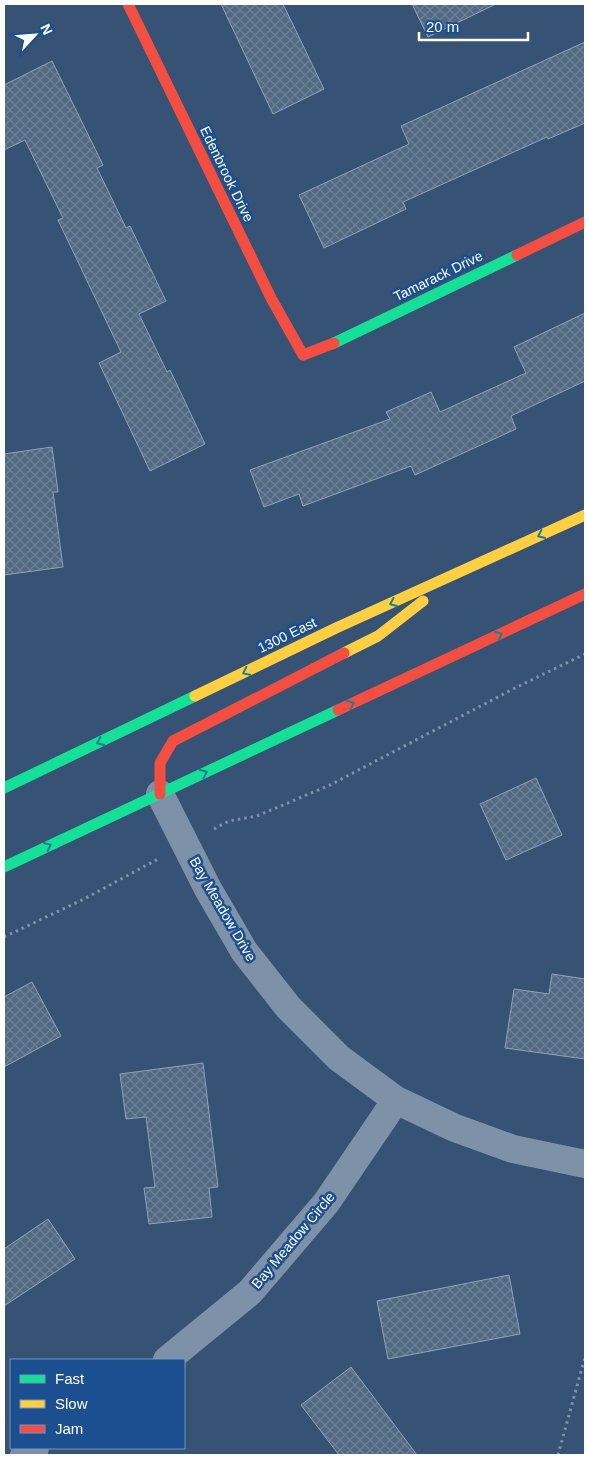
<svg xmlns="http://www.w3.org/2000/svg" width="589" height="1459" font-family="Helvetica,sans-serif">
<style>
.building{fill:url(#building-cross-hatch);stroke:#92a2b6}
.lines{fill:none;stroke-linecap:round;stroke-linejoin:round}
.path{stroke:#7d92a8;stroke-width:3;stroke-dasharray:2.5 4;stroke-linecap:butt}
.street{stroke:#7d92a8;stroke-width:28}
.fast{stroke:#16e098;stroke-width:11}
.slow{stroke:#ffcf43;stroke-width:11}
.jam{stroke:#f24e42;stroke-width:11}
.oneway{stroke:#198292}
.labels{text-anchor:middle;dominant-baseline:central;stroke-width:5;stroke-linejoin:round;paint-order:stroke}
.street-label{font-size:14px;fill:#fff;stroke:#1b4f8f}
</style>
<defs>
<pattern id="building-cross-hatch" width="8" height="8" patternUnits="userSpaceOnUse" patternTransform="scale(1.25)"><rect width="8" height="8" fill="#526984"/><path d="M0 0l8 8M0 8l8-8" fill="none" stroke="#6c8096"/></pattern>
</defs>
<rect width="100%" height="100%" fill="#365274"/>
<!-- building -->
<path class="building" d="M 221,4 L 283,4 L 324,89 L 273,114 Z
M 412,4 L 496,4 L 428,37 Z
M 585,42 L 585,123 L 548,139 L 547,137 L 403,202 L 406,209 L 324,248 L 299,195 L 409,144 L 401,126 Z
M 52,61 L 103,165 L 97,168 L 126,228 L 130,226 L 166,301 L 139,314 L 167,372 L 170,370 L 205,444 L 150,471 L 99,363 L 121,352 L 58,220 L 63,218 L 25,140 L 4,150 L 4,85 Z
M 585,313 L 585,381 L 511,416 L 516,429 L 415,475 L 411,466 L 303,506 L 299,494 L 264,507 L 250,470 L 390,419 L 386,412 L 431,392 L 440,412 L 526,373 L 514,347 Z
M 52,447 L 58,492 L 53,492 L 63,567 L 4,575 L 4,454 Z
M 536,778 L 562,835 L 506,860 L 480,804 Z
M 552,974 L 585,979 L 585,1059 L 505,1048 L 514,989 L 549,994 Z
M 32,982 L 61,1036 L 4,1067 L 4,997 Z
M 203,1063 L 218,1187 L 209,1188 L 212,1217 L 149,1224 L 144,1188 L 155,1187 L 146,1117 L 126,1119 L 120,1074 Z
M 48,1219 L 75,1259 L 4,1306 L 4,1249 Z
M 509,1275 L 520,1334 L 388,1359 L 377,1301 Z
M 351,1367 L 417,1455 L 339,1455 L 301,1405 Z"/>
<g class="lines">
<!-- path -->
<path class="path" d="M 214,829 L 229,821 L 257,816 L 330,785 L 517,687 L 585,654
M 4,937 L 84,899 L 158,859
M 558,1455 L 585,1357"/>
<!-- street -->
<path class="street" d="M 160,794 L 208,889 L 244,951 L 288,1007 L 339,1058 L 396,1100 L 455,1128 L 513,1149 L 585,1164
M 167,1360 L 250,1292 L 326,1203 L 396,1100
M 24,1455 L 35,1448"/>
<!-- fast -->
<path class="fast" d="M 334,343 L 517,255
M 4,788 L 195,696
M 4,867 L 338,710"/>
<!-- slow -->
<path class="slow" d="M 344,653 L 378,636 L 423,601
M 195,696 L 336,628 L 585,515"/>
<!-- jam -->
<path class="jam" d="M 128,4 L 271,298 L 303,355 L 334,343
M 517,255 L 585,222
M 338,710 L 585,594
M 160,794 L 160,763 L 173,741 L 344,653"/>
</g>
<!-- one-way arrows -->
<defs><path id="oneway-chevron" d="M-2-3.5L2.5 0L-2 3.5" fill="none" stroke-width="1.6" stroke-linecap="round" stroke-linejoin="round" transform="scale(1.25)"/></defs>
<g class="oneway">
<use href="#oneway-chevron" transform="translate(541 535) rotate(155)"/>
<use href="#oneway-chevron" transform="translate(393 603) rotate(156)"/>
<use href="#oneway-chevron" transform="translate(499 635) rotate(-25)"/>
<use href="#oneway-chevron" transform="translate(246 672) rotate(154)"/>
<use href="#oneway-chevron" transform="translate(351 704) rotate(-25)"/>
<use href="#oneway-chevron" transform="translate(100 742) rotate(155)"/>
<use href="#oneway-chevron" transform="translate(204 773) rotate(-25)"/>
<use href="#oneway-chevron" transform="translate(48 846) rotate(-25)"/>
</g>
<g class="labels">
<!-- street labels -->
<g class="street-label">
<text transform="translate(227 174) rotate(64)">Edenbrook Drive</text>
<text transform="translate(438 276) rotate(-26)">Tamarack Drive</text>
<text transform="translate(287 635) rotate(-26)">1300 East</text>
<text transform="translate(223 909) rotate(60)">Bay Meadow Drive</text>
<text transform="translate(293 1240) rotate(-50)">Bay Meadow Circle</text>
</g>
</g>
<!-- border -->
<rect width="589" height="1459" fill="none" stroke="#ffffff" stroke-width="10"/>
<!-- legend -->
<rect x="10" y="1359" width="175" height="90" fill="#1b4f8f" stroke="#7695bc"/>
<rect x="20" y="1375" width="25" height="8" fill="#16e098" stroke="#7695bc"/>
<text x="55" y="1384" font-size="15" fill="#ffffff">Fast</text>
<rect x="20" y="1400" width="25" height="8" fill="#ffcf43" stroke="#7695bc"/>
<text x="55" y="1409" font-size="15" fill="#ffffff">Slow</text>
<rect x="20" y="1425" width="25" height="8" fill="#f24e42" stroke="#7695bc"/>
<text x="55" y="1434" font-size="15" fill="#ffffff">Jam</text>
<!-- north arrow -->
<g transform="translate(35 35) rotate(64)" stroke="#1b4f8f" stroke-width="4" paint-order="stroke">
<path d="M0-4L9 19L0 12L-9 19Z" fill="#ffffff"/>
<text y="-8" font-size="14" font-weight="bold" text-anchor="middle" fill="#ffffff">N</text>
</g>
<!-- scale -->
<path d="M419 32v8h109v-8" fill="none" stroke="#ffffff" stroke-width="2.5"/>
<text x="426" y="32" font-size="15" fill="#ffffff" stroke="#1b4f8f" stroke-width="4" paint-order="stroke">20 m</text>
</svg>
